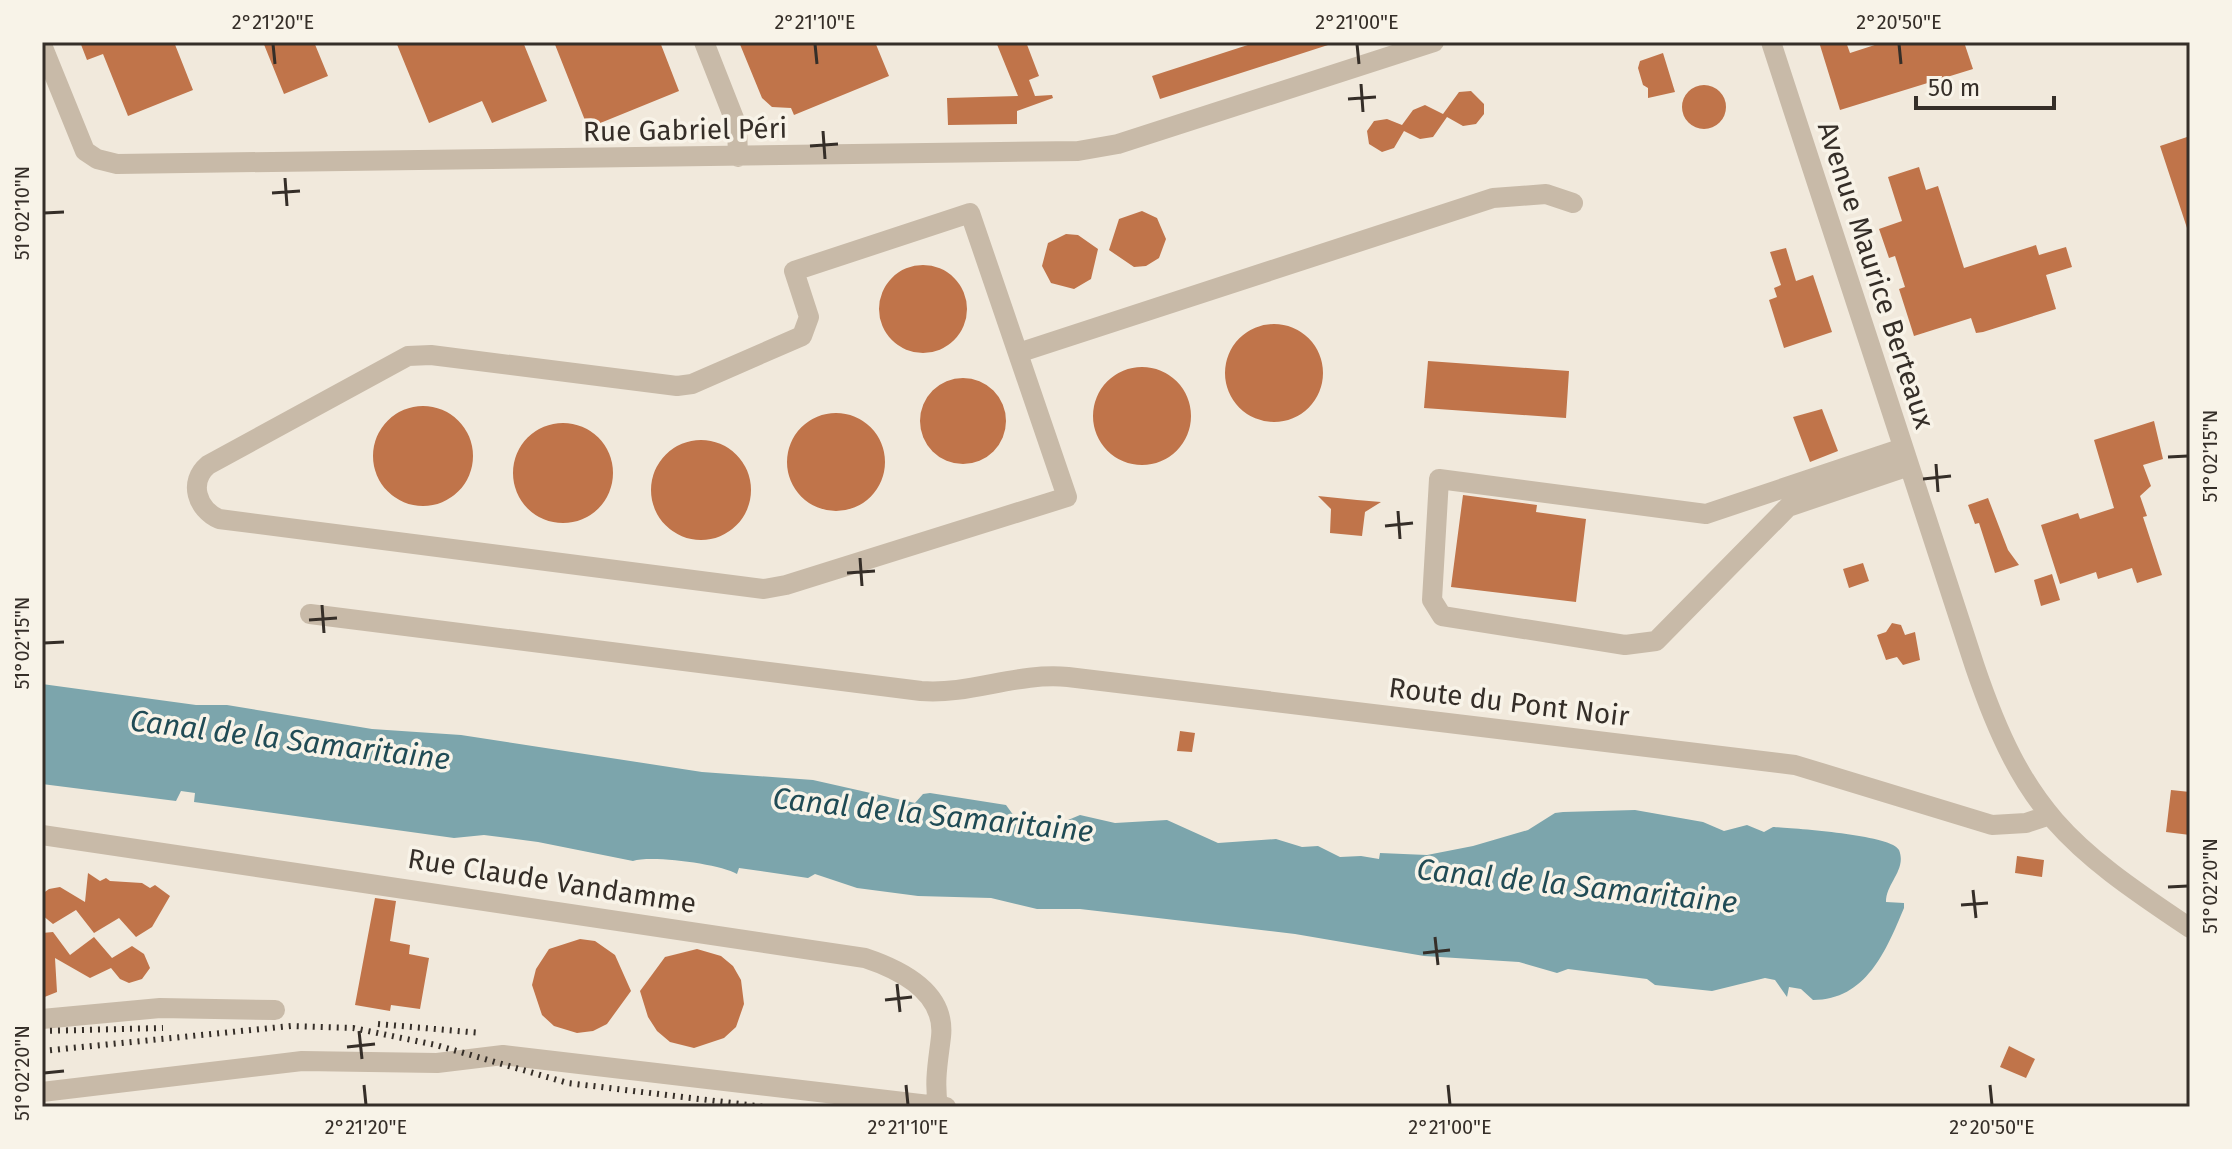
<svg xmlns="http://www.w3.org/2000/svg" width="2232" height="1149" font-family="'Fira Sans',sans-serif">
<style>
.water{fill:#7ca5ac}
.building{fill:#c0744a}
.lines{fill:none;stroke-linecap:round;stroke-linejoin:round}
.minor{stroke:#c8baa8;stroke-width:20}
.rail{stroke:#352e28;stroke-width:6;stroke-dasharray:2 6;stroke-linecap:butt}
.ticks{fill:none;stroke:#352e28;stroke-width:3}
.labels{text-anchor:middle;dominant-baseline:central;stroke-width:7;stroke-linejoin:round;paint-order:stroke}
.street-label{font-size:28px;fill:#352e28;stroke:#f8f3e8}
.water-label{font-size:30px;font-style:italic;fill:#204b55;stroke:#f8f3e8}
.neatline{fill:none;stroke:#352e28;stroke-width:3}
.ticks-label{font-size:20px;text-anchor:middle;fill:#352e28}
</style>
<rect width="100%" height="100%" fill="#f1e9dc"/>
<!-- water -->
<path class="water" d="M 42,684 L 196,705 L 227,705 L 372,729 L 461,735 L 702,772 L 813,780 L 915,803 L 923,794 L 930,793 L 1006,805 L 1014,816 L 1029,826 L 1049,828 L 1080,815 L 1115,823 L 1167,820 L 1218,843 L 1276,839 L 1302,847 L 1318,846 L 1340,857 L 1361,856 L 1379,859 L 1380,853 L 1427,855 L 1473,846 L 1528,830 L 1555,813 L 1563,812 L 1635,810 L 1703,822 L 1724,831 L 1747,825 L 1764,832 L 1773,827 C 1791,828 1893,835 1899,850 C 1907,870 1886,883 1886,902 L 1904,903 L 1904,908 C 1886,951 1866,1000 1813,1000 L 1801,989 L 1789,987 L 1787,997 L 1775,980 L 1765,978 L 1712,991 L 1655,985 L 1647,979 L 1568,969 L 1557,973 L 1519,962 L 1424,956 L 1295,934 L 1080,909 L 1037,909 L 991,898 L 918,896 L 857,888 L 815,874 L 808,878 L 739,868 L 737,874 C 720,864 652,855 633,861 L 538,842 L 484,835 L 454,838 L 194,802 L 195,793 L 181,791 L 176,801 L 42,784 Z"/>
<!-- building -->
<path class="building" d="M 80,42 L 174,42 L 193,90 L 128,116 L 103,54 L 87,60 Z
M 263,42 L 314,42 L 328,76 L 284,94 Z
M 396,42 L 523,42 L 547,101 L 492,123 L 482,101 L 429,123 Z
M 554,42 L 660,42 L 679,91 L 588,128 Z
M 739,42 L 875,42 L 889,76 L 794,115 L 791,108 L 772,107 L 762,98 Z
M 996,42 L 1026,42 L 1039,76 L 1029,80 L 1035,96 L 1052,95 L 1053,98 L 1017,111 L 1017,124 L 948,125 L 947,98 L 1018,96 Z
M 1257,42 L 1327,42 L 1328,45 L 1160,99 L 1152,76 Z
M 1819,42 L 1846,42 L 1850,53 L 1884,42 L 1964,42 L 1973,69 L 1840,110 Z
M 1663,53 L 1675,92 L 1648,98 L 1648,88 L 1643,85 L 1638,68 L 1640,61 Z
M1682 107a22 22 0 1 1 44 0a22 22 0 1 1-44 0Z
M 1471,91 L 1484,104 L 1484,114 L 1476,124 L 1463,126 L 1447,117 L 1433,137 L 1420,139 L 1404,131 L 1394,148 L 1382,152 L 1369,144 L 1367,131 L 1374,121 L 1387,119 L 1402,125 L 1413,110 L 1425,105 L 1443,114 L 1459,92 Z
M 2190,136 L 2190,227 L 2187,228 L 2160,146 Z
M 1919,167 L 1926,190 L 1938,186 L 1964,268 L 2036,245 L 2039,255 L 2066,247 L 2072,267 L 2046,275 L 2056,309 L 1983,332 L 1976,333 L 1971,318 L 1914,336 L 1899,289 L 1905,287 L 1895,256 L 1889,258 L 1879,229 L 1902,221 L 1888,177 Z
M 1142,211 L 1157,218 L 1166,239 L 1159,258 L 1146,266 L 1134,267 L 1109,250 L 1119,219 Z
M 1066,234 L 1078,235 L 1098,249 L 1091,279 L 1074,289 L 1051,283 L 1042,266 L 1048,243 Z
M 1786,248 L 1796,281 L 1813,275 L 1832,332 L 1784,348 L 1769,300 L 1777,297 L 1774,288 L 1781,285 L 1770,252 Z
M879 309a44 44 0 1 1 88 0a44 44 0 1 1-88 0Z
M1225 373a49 49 0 1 1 98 0a49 49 0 1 1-98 0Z
M 1428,361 L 1569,371 L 1566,418 L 1424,408 Z
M1093 416a49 49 0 1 1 98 0a49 49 0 1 1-98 0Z
M920 421a43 43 0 1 1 86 0a43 43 0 1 1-86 0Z
M373 456a50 50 0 1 1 100 0a50 50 0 1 1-100 0Z
M 1822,409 L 1838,451 L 1810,462 L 1793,417 Z
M787 462a49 49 0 1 1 98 0a49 49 0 1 1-98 0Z
M 2154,421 L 2163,459 L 2143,465 L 2151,486 L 2140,496 L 2147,516 L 2143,517 L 2162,575 L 2137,583 L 2132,568 L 2098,579 L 2096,572 L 2060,584 L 2041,525 L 2078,513 L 2080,519 L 2114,508 L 2094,440 Z
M513 473a50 50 0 1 1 100 0a50 50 0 1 1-100 0Z
M651 490a50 50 0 1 1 100 0a50 50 0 1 1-100 0Z
M 1463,495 L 1537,505 L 1536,512 L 1586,519 L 1576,602 L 1451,587 Z
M 1318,496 L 1357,500 L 1381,502 L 1365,512 L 1362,536 L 1330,533 L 1331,509 Z
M 1988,498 L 2008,550 L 2019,565 L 1995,573 L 1979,523 L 1975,524 L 1968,505 Z
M 1863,563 L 1869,581 L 1849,588 L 1843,569 Z
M 2052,574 L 2060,600 L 2041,606 L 2034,580 Z
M 1892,623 L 1901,625 L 1905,635 L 1915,632 L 1920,660 L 1903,665 L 1897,657 L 1886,660 L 1877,635 L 1886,632 Z
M 1180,731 L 1195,733 L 1192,752 L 1177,751 Z
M 2171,790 L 2190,792 L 2190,835 L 2166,832 Z
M 2017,856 L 2044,860 L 2042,877 L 2015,873 Z
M 88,873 L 100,881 L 106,878 L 110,881 L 142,883 L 150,888 L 155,885 L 170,896 L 152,927 L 136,937 L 119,918 L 94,933 L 76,910 L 53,924 L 42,915 L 42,894 L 49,889 L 60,887 L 85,902 Z
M 375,898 L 396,901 L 390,941 L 410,945 L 409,954 L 429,958 L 420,1009 L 391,1005 L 390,1011 L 355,1005 Z
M 53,932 L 70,955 L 94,937 L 112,958 L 132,946 L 144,954 L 150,968 L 142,979 L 129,983 L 120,979 L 111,968 L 90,978 L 55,958 L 57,992 L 42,998 L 42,933 Z
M 580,939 L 595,941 L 615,955 L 631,991 L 607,1024 L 593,1031 L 577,1033 L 554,1026 L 542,1015 L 532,985 L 536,969 L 549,949 Z
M 697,949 L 721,956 L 733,966 L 741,980 L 744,1004 L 736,1027 L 724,1038 L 694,1048 L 670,1042 L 657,1031 L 648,1017 L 640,991 L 665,957 Z
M 2009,1046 L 2035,1059 L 2026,1078 L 2000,1067 Z"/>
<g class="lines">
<!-- minor -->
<path class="minor" d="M 704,42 L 737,126 L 738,157
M 1771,42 L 1975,667 C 2024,811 2067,846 2190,928
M 42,45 L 85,151 L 97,159 L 117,164 L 1078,151 L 1118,144 L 1434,42
M 970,213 L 1067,497 L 786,585 L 764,589 L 219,519 C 197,509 188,482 208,465 L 408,356 L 431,355 L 677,386 L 692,384 L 802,336 L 809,317 L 794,271 Z
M 1018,353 L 1493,198 L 1546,194 L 1573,203
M 1903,448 L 1706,514 L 1439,479 L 1432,600 L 1442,616 L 1625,645 L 1656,641 L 1788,507 L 1909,466
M 310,614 L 921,691 C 971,695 1017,672 1068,677 L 1795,765 L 1992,825 L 2026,823 L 2047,816
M 42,835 L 865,958 C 901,970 946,992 941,1037 C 938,1062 934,1081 938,1106
M 42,1019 L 160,1008 L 275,1010
M 42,1092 L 302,1061 L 437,1063 L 503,1055 L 946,1107"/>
<!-- rail -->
<path class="rail" d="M 378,1024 L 481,1033
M 42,1031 L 163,1028
M 42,1051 L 291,1026 L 353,1028 L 436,1045 L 568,1083 L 765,1107"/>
</g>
<!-- ticks -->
<path class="ticks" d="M 273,44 L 275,64M 815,44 L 817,64M 1357,44 L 1359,64M 1899,44 L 1901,64M 1361,84 L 1363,112M 1348,99 L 1376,97M 823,131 L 825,159M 810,146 L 838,144M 285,178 L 287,206M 272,193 L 300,191M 44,213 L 64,212M 2168,457 L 2188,456M 1936,464 L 1938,492M 1923,479 L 1951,476M 1398,511 L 1400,539M 1385,526 L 1413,523M 860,558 L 862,586M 847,573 L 875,571M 322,605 L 324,633M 309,620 L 337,618M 44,643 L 64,642M 2168,887 L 2188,886M 1973,890 L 1976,918M 1961,905 L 1988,903M 1435,937 L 1438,965M 1423,953 L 1450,950M 897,984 L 900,1012M 885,1000 L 912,997M 359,1031 L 362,1059M 347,1047 L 375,1044M 44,1073 L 64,1071M 364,1085 L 366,1105M 906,1085 L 908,1105M 1448,1085 L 1450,1105M 1990,1085 L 1992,1105"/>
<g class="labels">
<!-- street labels -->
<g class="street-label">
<text transform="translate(685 130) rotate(-1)">Rue Gabriel Péri</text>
<text transform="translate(1876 275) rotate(72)">Avenue Maurice Berteaux</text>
<text transform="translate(1509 702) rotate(7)">Route du Pont Noir</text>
<text transform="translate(552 881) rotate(9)">Rue Claude Vandamme</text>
</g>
<!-- water labels -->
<g class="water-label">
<text transform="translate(290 740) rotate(7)">Canal de la Samaritaine</text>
<text transform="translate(933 815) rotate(6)">Canal de la Samaritaine</text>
<text transform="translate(1577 886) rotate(6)">Canal de la Samaritaine</text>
</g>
</g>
<!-- border -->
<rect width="2232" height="1149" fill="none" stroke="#f8f3e8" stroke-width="88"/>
<!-- scale -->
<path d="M1916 96v12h138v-12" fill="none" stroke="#352e28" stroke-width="4"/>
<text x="1928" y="96" font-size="24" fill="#352e28" stroke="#f8f3e8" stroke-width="6" paint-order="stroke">50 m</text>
<rect x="44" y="44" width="2144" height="1061" class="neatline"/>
<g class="ticks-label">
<text x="273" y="29">2°21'20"E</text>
<text x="815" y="29">2°21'10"E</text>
<text x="1357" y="29">2°21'00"E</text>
<text x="1899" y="29">2°20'50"E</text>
<text transform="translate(22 213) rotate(-90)" y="7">51°02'10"N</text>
<text transform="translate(2210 456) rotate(-90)" y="7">51°02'15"N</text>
<text transform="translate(22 643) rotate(-90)" y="7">51°02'15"N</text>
<text transform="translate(2210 886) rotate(-90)" y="7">51°02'20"N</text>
<text transform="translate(22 1073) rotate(-90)" y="7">51°02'20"N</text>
<text x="366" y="1134">2°21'20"E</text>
<text x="908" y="1134">2°21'10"E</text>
<text x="1450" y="1134">2°21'00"E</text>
<text x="1992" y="1134">2°20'50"E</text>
</g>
</svg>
